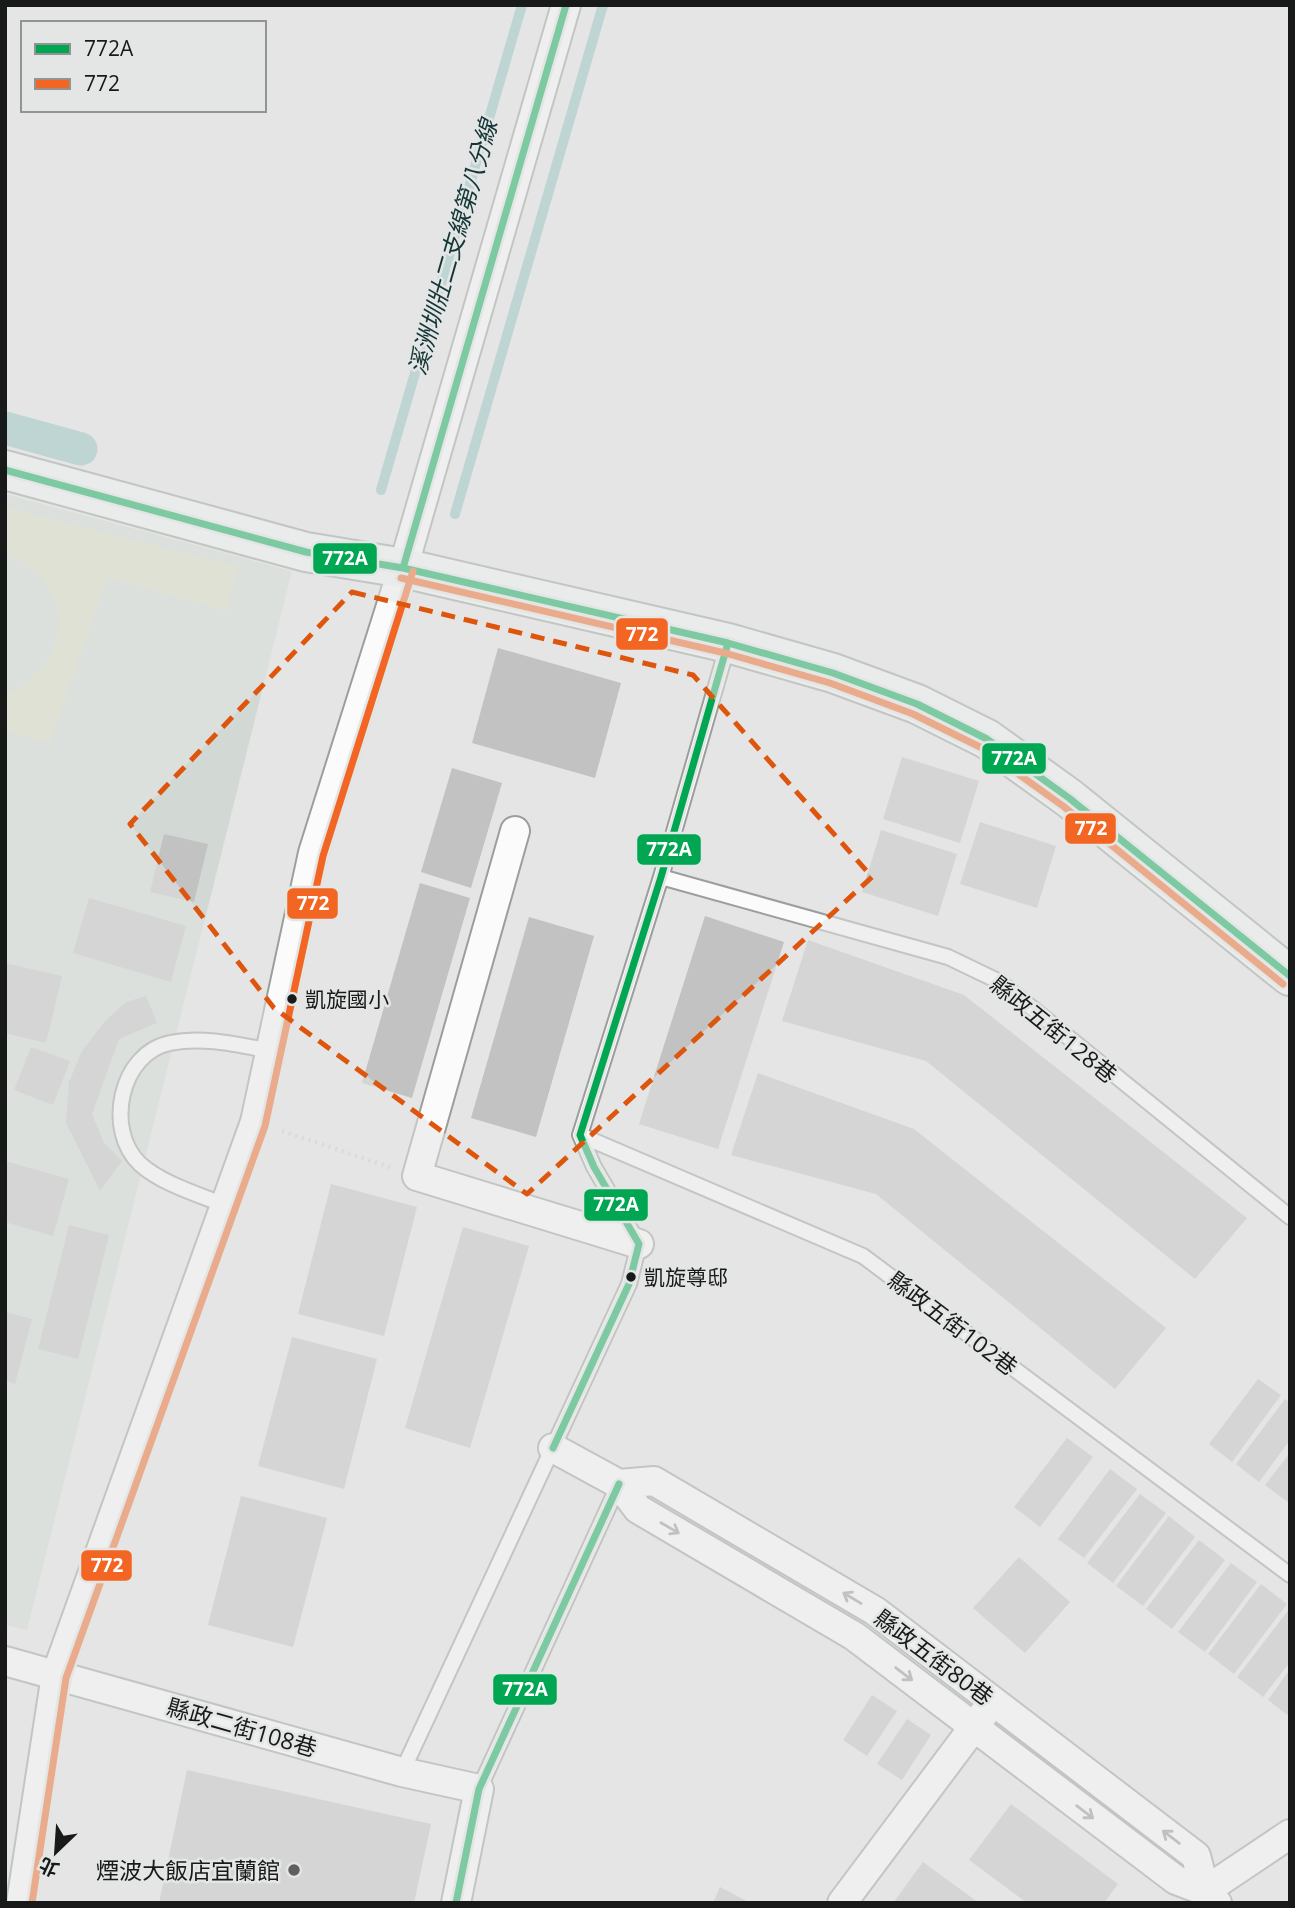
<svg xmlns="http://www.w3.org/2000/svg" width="1295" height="1908" font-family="'Open Sans','Noto Sans TC',sans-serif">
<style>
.built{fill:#d2d9d4}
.green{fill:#d9dbc4}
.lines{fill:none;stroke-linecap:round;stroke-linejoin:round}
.stream{stroke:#92c0c2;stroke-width:10}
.canal{stroke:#92c0c2;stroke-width:33}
.building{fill:#c1c2c1}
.lane-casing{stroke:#9c9e9c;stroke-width:18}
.street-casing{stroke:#9c9e9c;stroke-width:32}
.secondary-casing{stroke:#9c9e9c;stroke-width:42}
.path{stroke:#cccdcc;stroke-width:4.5;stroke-dasharray:2 5;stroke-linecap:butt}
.lane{stroke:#fbfbfb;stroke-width:14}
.street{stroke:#fbfbfb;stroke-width:28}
.secondary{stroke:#eff3f2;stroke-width:38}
.bus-1-casing{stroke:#e3e6e4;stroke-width:12}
.bus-2-casing{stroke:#e3e6e4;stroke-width:12}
.bus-1{stroke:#00a651;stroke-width:7}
.bus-2{stroke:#f26522;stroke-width:7}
.oneway{stroke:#959695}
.marked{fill:none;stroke:#de560d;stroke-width:5;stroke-dasharray:14 9;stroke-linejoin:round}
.bus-dot{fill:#181a19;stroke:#e3e6e4;stroke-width:2.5}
.poi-dot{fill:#5f6160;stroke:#e3e6e4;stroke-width:2.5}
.labels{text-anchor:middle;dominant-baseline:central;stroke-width:5;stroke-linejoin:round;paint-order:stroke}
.bus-label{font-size:21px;fill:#181a19;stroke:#e3e6e4;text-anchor:start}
.street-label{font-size:23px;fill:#181a19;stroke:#e3e6e4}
.poi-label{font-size:23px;fill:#181a19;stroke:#e3e6e4;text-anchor:end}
.water-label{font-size:24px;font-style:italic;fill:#153638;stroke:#e3e6e4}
.line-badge{stroke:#e3e6e4;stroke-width:2.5}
.badge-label{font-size:19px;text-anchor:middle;font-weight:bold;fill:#fff}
</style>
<rect width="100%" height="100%" fill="#e4e5e4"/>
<!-- built -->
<path class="built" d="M 5,494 L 292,571 L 27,1630 L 5,1625 Z"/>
<!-- green -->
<path class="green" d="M 5,507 L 238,567 L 226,611 L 107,577 L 50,743 L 5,730 L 5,695 C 52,676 77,622 42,579 C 32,567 18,561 5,554 Z"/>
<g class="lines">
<!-- stream -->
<path class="stream" d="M 381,490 L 522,5
M 455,514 L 603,5"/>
<!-- canal -->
<path class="canal" d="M 5,428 L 81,449"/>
</g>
<!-- building -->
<path class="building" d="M 498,648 L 621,683 L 595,778 L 472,743 Z
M 902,757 L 979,781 L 960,843 L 883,819 Z
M 452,768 L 502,783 L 471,888 L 421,872 Z
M 980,822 L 1056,846 L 1037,908 L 960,884 Z
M 881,830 L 957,854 L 938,916 L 862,892 Z
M 164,834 L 208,844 L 194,902 L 150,892 Z
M 420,883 L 470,898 L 412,1098 L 362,1083 Z
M 89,898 L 186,926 L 171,982 L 73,953 Z
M 705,916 L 784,942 L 718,1149 L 639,1124 Z
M 529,917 L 594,936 L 536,1137 L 471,1118 Z
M 808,940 L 964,995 L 1247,1218 L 1195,1279 L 926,1061 L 782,1021 Z
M 5,963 L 62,976 L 46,1043 L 5,1033 Z
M 146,996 L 157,1023 L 119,1039 L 92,1114 L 104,1143 L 122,1161 L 100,1191 L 66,1123 L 69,1082 L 82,1051 L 105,1021 L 126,1002 Z
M 31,1047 L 70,1061 L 53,1105 L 14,1090 Z
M 758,1073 L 914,1129 L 1166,1328 L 1115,1389 L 876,1194 L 731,1155 Z
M 5,1161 L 69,1179 L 53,1236 L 5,1222 Z
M 331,1184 L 417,1207 L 384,1336 L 298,1314 Z
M 69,1225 L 109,1235 L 78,1359 L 38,1349 Z
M 463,1227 L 529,1246 L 470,1448 L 405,1428 Z
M 5,1312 L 32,1319 L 15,1384 L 5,1381 Z
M 292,1337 L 377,1359 L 344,1489 L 258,1466 Z
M 1258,1379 L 1281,1395 L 1232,1462 L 1209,1444 Z
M 1285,1399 L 1290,1403 L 1290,1440 L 1259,1482 L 1236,1464 Z
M 1067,1438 L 1093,1457 L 1040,1527 L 1014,1507 Z
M 1290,1453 L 1290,1501 L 1289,1503 L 1265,1485 Z
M 1110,1469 L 1137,1489 L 1084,1558 L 1058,1539 Z
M 1140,1494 L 1166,1513 L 1113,1583 L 1087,1563 Z
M 241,1496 L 327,1518 L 293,1647 L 208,1625 Z
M 1169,1516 L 1195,1537 L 1143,1606 L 1116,1586 Z
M 1199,1540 L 1225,1560 L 1172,1629 L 1146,1609 Z
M 1019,1557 L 1070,1602 L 1025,1653 L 973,1608 Z
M 1231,1563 L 1257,1582 L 1205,1652 L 1178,1632 Z
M 1261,1584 L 1287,1604 L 1234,1674 L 1208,1654 Z
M 1290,1608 L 1290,1662 L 1263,1697 L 1237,1677 Z
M 1290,1669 L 1290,1717 L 1268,1700 Z
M 872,1695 L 897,1711 L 867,1756 L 843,1740 Z
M 907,1719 L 931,1735 L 902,1780 L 877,1764 Z
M 187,1770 L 431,1824 L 414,1903 L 159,1903 Z
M 1011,1804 L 1118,1884 L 1104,1903 L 1027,1903 L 969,1860 Z
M 923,1862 L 979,1903 L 893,1903 Z
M 720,1887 L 750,1903 L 713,1903 Z"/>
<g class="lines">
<defs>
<path id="lane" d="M 661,877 L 948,957 L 1000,982 L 1290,1217
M 580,1135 L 863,1256 L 1290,1575
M 227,1206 C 200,1195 162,1184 140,1164 C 104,1130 120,1053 170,1043 C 204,1036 239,1045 271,1051
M 402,1772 L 629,1284 L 639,1244 L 594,1167 L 580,1135 L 661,877 L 728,644
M 479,1789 L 619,1484"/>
<path id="street" d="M 515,831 L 417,1176 L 639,1244
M 553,1448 L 619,1484 L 638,1509 L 854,1636 L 1176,1880 L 1205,1891 L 1217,1903
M 619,1484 L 654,1481 L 875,1611 L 1196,1856 L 1205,1891
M 5,1661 L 402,1772 L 479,1789 L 456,1903
M 1205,1891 L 1290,1834
M 21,1903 L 56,1675 L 255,1122 L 313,853 L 403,568 L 566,5
M 842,1903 L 985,1712"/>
<path id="secondary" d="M 5,470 L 306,552 L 403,568 L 728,643 L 833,673 L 917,704 L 987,739 L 1069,798 L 1290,976"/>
</defs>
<!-- lane casing -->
<use href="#lane" class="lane-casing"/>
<!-- street casing -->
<use href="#street" class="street-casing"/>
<!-- secondary casing -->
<use href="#secondary" class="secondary-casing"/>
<!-- path -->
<path class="path" d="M 282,1131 L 390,1167"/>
<!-- lane -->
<use href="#lane" class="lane"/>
<!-- street -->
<use href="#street" class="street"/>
<!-- secondary -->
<use href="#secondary" class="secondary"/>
<defs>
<path id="bus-1" d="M 5,470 L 306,552 L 403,568 L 728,643 L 833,673 L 917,704 L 987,739 L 1069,798 L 1290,976
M 403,568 L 566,5
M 553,1448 L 629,1284 L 639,1244 L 594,1167 L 580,1135 L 661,877 L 728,643
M 456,1903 L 479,1789 L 619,1484"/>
<path id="bus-2" d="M 401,578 L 725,653 L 830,683 L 913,714 L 982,748 L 1063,806 L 1283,984
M 32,1903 L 66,1678 L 265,1126 L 323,856 L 413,571"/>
</defs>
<!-- bus-1 casing -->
<use href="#bus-1" class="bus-1-casing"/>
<!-- bus-2 casing -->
<use href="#bus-2" class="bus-2-casing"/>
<!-- bus-1 -->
<use href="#bus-1" class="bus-1"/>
<!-- bus-2 -->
<use href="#bus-2" class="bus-2"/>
</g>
<!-- one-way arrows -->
<defs><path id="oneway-shaft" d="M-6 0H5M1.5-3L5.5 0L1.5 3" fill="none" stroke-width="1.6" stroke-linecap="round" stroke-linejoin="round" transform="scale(1.75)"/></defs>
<g class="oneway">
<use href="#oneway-shaft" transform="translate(670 1528) rotate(30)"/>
<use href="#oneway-shaft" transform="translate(852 1598) rotate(-149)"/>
<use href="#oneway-shaft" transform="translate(904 1674) rotate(37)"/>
<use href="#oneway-shaft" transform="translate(1085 1812) rotate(37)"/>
<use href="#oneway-shaft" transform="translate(1171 1837) rotate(-143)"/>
</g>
<!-- marked area -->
<path d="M0 0H1295V1908H0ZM 352,592 L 693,675 L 872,877 L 527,1194 L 274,1008 L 130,824 Z" fill="#e4e5e4" fill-opacity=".55" fill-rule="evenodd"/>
<path class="marked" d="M 352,592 L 693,675 L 872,877 L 527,1194 L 274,1008 L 130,824 Z"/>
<!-- markers -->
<g class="bus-dot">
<circle cx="292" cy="999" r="6"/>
<circle cx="631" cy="1277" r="6"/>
</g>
<circle class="poi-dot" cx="294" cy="1870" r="7"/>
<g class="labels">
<!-- bus labels -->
<g class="bus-label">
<text x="305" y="999">凱旋國小</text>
<text x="644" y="1277">凱旋尊邸</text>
</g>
<!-- street labels -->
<g class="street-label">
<text transform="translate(1054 1029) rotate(39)">縣政五街128巷</text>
<text transform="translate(953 1323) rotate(37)">縣政五街102巷</text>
<text transform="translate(934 1657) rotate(37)">縣政五街80巷</text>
<text transform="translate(242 1727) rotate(16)">縣政二街108巷</text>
</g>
<!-- poi labels -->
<g class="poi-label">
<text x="280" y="1870">煙波大飯店宜蘭館</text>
</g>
<!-- water labels -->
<g class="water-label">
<text transform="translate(452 247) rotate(-74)">溪洲圳壯二支線第八分線</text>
</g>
</g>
<g class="line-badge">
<rect x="312" y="542" width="66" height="33" rx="7" fill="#00a651"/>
<rect x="615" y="617" width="54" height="34" rx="7" fill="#f26522"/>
<rect x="981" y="742" width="66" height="33" rx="7" fill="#00a651"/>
<rect x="1064" y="812" width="53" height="33" rx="7" fill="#f26522"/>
<rect x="636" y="833" width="66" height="33" rx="7" fill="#00a651"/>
<rect x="286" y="887" width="53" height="33" rx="7" fill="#f26522"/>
<rect x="583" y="1188" width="66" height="34" rx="7" fill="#00a651"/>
<rect x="80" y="1549" width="53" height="33" rx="7" fill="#f26522"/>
<rect x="492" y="1673" width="66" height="33" rx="7" fill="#00a651"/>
</g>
<g class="badge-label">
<text x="345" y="565">772A</text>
<text x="642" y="641">772</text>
<text x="1014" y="765">772A</text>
<text x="1091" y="835">772</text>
<text x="669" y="856">772A</text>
<text x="313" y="910">772</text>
<text x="616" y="1211">772A</text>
<text x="107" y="1572">772</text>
<text x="525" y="1696">772A</text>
</g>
<!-- border -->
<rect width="1295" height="1908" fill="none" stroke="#181a19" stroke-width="14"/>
<!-- legend -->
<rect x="21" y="21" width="245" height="91" fill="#e3e6e4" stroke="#929493" stroke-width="2"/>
<rect x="35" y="44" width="35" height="10" fill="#00a651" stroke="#929493" stroke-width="2"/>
<text x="84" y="56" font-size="21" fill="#181a19">772A</text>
<rect x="35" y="79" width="35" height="10" fill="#f26522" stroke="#929493" stroke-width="2"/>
<text x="84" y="91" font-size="21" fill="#181a19">772</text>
<!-- north arrow -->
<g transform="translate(56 1852) rotate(205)" stroke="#e3e6e4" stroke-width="5" paint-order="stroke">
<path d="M0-5L12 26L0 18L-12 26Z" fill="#181a19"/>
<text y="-10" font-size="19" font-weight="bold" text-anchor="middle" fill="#181a19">北</text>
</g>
</svg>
